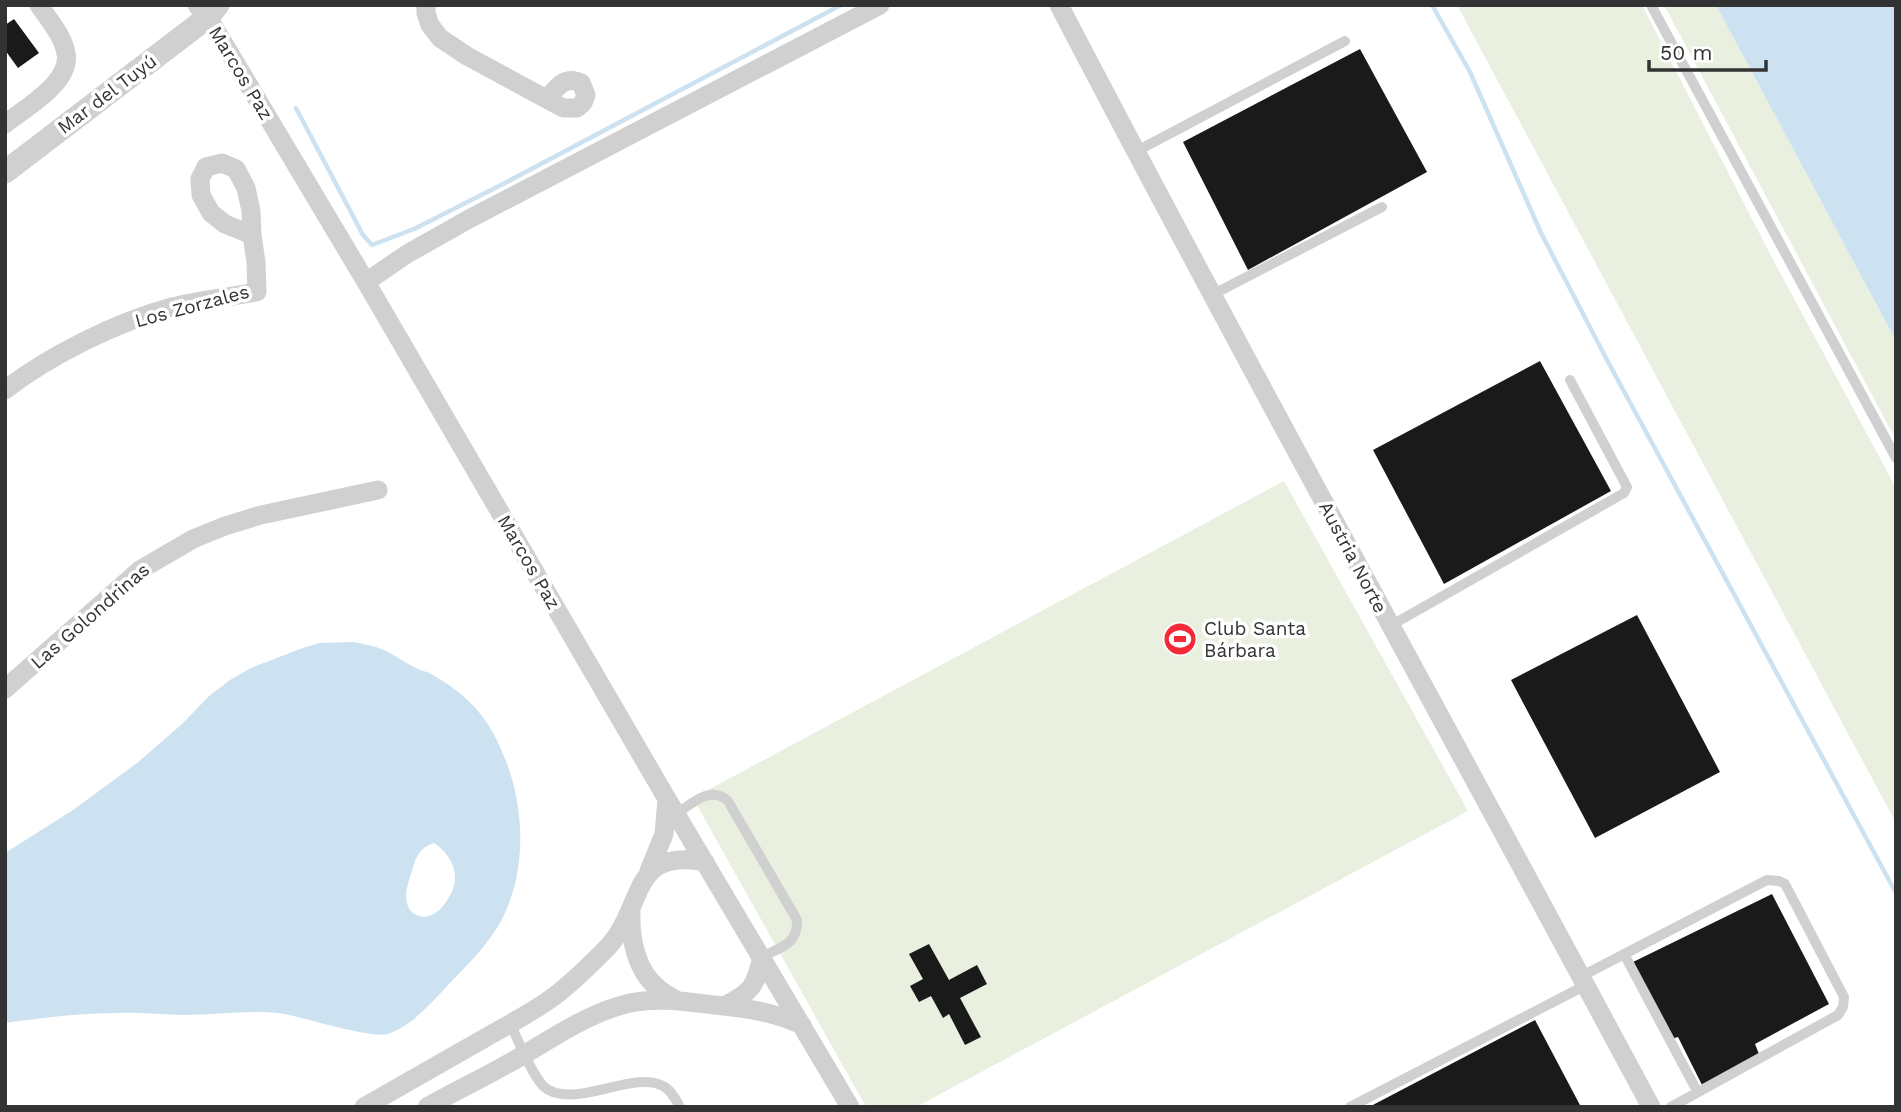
<svg xmlns="http://www.w3.org/2000/svg" width="1901" height="1112" font-family="'Work Sans',sans-serif">
<style>
.green{fill:#e9f0e0}
.water{fill:#cce2f0;fill-rule:evenodd}
.lines{fill:none;stroke-linecap:round;stroke-linejoin:round}
.stream{stroke:#cce2f0;stroke-width:4.5}
.building{fill:#1a1a1a}
.service{stroke:#d0d0d0;stroke-width:10}
.minor{stroke:#d0d0d0;stroke-width:19}
.tertiary{stroke:#d0d0d0;stroke-width:23}
.labels{text-anchor:middle;dominant-baseline:central;stroke-width:7;stroke-linejoin:round;paint-order:stroke}
.street-label{font-size:19px;fill:#333;stroke:#fff}
.poi-label{font-size:19px;fill:#333;stroke:#fff;text-anchor:start}
</style>
<rect width="100%" height="100%" fill="#fff"/>
<!-- green -->
<path class="green" d="M 1457,5 L 1642,5 L 1769,252 L 1896,488 L 1896,823 Z
M 1664,5 L 1716,5 L 1896,341 L 1896,440 Z
M 1284,481 L 1468,811 L 916,1107 L 866,1107 L 693,798 Z"/>
<!-- water -->
<path class="water" d="M 1716,5 L 1896,5 L 1896,341 Z
M 353,642 C 364,644 374,646 384,650 C 395,655 405,663 416,668 C 421,671 426,671 431,674 C 437,677 443,681 449,685 C 480,707 494,729 507,764 C 525,811 526,873 502,919 C 490,943 467,965 449,984 C 432,1002 412,1026 388,1034 C 373,1039 305,1018 285,1014 C 252,1009 217,1015 184,1015 C 161,1015 139,1012 116,1013 C 78,1013 42,1018 5,1023 L 5,853 L 73,810 L 137,763 L 182,724 L 209,696 L 230,680 L 251,668 L 300,649 L 319,643 ZM 434,843 C 445,850 456,864 455,879 C 454,897 432,929 412,912 C 409,909 408,907 407,903 C 404,893 409,880 412,871 C 416,857 419,848 434,843 Z"/>
<g class="lines">
<!-- stream -->
<path class="stream" d="M 1432,5 L 1470,72 L 1541,233 L 1607,360 L 1896,893
M 296,108 L 363,235 L 372,245 L 414,229 L 505,183 L 841,5"/>
</g>
<!-- building -->
<path class="building" d="M 14,19 L 39,53 L 18,68 L 5,50 L 5,25 Z
M 1360,49 L 1427,172 L 1248,270 L 1183,142 Z
M 1540,361 L 1611,491 L 1444,584 L 1373,450 Z
M 1637,615 L 1720,772 L 1595,838 L 1511,680 Z
M 1772,894 L 1829,1004 L 1755,1044 L 1759,1054 L 1702,1085 L 1678,1037 L 1671,1039 L 1631,963 Z
M 929,944 L 949,980 L 977,965 L 987,984 L 960,998 L 981,1037 L 965,1045 L 949,1014 L 943,1018 L 931,996 L 919,1002 L 910,986 L 923,979 L 909,954 Z
M 1535,1020 L 1581,1107 L 1369,1107 Z"/>
<g class="lines">
<!-- service -->
<path class="service" d="M 1651,5 L 1896,458
M 1135,152 L 1345,41
M 1212,295 L 1382,207
M 1390,626 L 1624,493 L 1627,487 L 1570,380
M 676,814 C 693,803 710,785 728,801 L 797,920 C 798,945 780,947 762,957
M 1624,954 L 1697,1091
M 1582,976 L 1767,880 L 1779,881 L 1785,884 L 1844,997 L 1843,1007 L 1838,1015 L 1671,1107
M 510,1023 C 519,1042 530,1071 543,1086 C 572,1112 633,1069 663,1086 C 671,1090 676,1100 680,1107
M 1350,1107 L 1586,985"/>
<!-- minor -->
<path class="minor" d="M 197,5 L 208,17 L 366,282 L 667,799 L 850,1107
M 426,5 L 426,13 L 430,25 L 440,38 L 467,56 L 563,108 L 577,108 L 583,103 L 586,95 L 581,83 C 565,75 557,87 547,99
M 1059,5 C 1252,375 1454,739 1651,1107
M 5,124 C 25,108 72,82 66,53 C 63,36 49,20 39,5
M 366,282 L 407,254 L 469,219 L 880,5
M 5,390 C 50,355 117,322 172,307 C 200,300 228,297 257,292 L 256,262 L 252,235 L 251,211 L 246,188 L 236,169 L 222,163 L 206,167 L 200,179 L 201,195 L 211,213 L 225,224 L 252,235
M 5,689 L 140,570 L 193,539 L 225,526 L 261,515 L 378,490
M 649,871 L 664,834 L 667,799
M 631,911 C 630,938 636,971 658,988 C 663,993 670,996 676,1000
M 724,1006 C 752,992 755,987 762,957
M 364,1107 C 404,1084 444,1061 485,1038 C 506,1026 529,1014 549,1000 C 567,988 589,966 605,950 C 646,910 627,847 705,862
M 427,1107 C 459,1089 493,1073 525,1054 C 559,1034 591,1012 630,1003 C 658,997 687,1002 715,1005 C 749,1009 770,1011 802,1025"/>
<!-- tertiary -->
<path class="tertiary" d="M 5,172 L 208,17 L 218,5"/>
</g>
<!-- icons -->
<defs>
<symbol id="stadium-disc" viewBox="-11 -11 22 22"><circle r="9.5" fill="#f42a39" stroke="#fff"/><path d="M0-5a6.5 5 0 1 0 0 10a6.5 5 0 1 0 0-10ZM-3.5-1.8h7v3.6h-7Z" fill="#fff"/></symbol>
</defs>
<g fill-rule="evenodd">
<use href="#stadium-disc" x="1161" y="620" width="38" height="38"/>
</g>
<g class="labels">
<!-- street labels -->
<g class="street-label">
<text transform="translate(241 73) rotate(59)">Marcos Paz</text>
<text transform="translate(107 94) rotate(-37)">Mar del Tuyú</text>
<text transform="translate(192 306) rotate(-15)">Los Zorzales</text>
<text transform="translate(1353 557) rotate(62)">Austria Norte</text>
<text transform="translate(529 562) rotate(60)">Marcos Paz</text>
<text transform="translate(90 616) rotate(-41)">Las Golondrinas</text>
</g>
<!-- poi labels -->
<g class="poi-label">
<text x="1204" y="628">Club Santa<tspan x="1204" dy="22">Bárbara</tspan></text>
</g>
</g>
<!-- border -->
<rect width="1901" height="1112" fill="none" stroke="#333333" stroke-width="14"/>
<!-- scale -->
<path d="M1649 60v10h117v-10" fill="none" stroke="#333333" stroke-width="3.5"/>
<text x="1660" y="60" font-size="21" fill="#333333" stroke="#ffffff" stroke-width="5" paint-order="stroke">50 m</text>
</svg>
